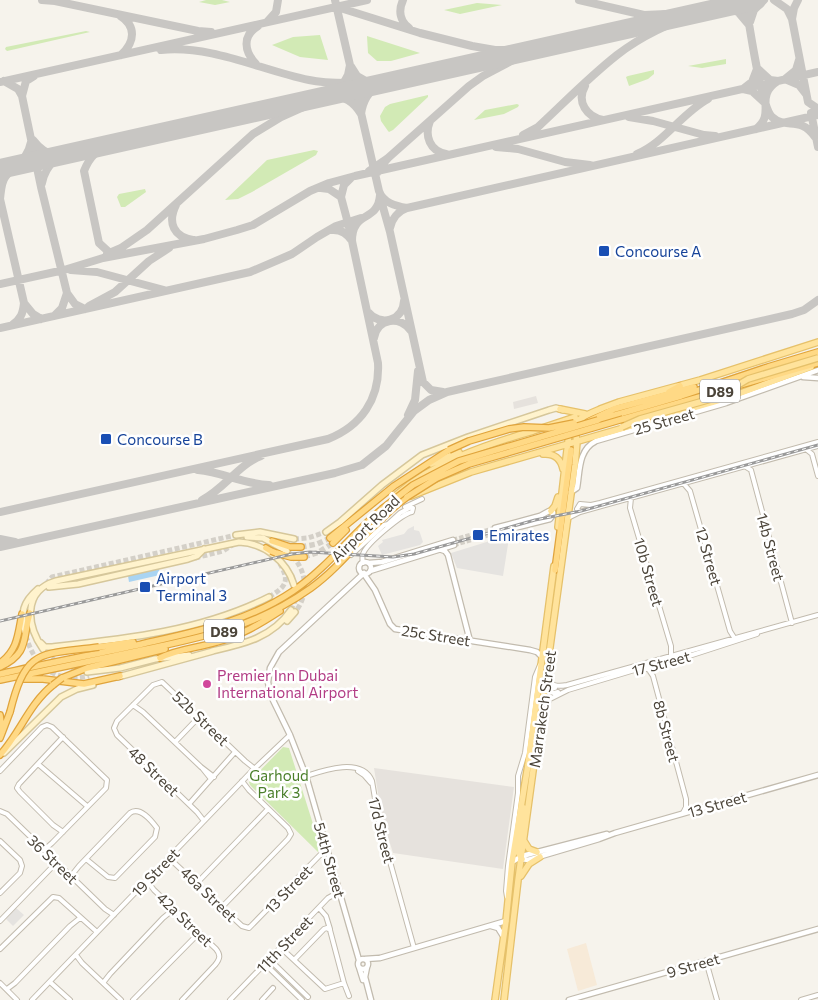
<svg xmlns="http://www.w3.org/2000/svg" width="818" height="1000" font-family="Commissioner,sans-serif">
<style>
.commercial{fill:#f7ead8}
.industrial{fill:#e6e2dd}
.green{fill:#d2eab5}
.parking{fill:#e5e3e0}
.water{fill:#a9d4f2}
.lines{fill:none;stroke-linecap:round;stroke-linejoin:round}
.taxiway{stroke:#c8c6c3;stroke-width:8}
.runway{stroke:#c8c6c3;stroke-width:20}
.tertiary-tunnel{stroke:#d4d0c8;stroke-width:4.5;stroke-dasharray:4.5 2;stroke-linecap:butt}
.secondary-tunnel{stroke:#d4d0c8;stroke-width:5;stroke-dasharray:5 2.5;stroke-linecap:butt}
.trunk-tunnel{stroke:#d4d0c8;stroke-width:5.5;stroke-dasharray:5.5 3;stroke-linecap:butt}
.minor-casing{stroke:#c2bbae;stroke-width:6}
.tertiary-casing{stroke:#c2bbae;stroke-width:7}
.secondary-casing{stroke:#d6c79b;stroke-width:8}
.primary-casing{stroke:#e6c16a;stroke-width:8}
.trunk-casing{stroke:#e0a43c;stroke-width:8}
.minor{stroke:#fff;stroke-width:4}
.tertiary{stroke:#fff;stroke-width:4.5}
.secondary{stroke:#fff3cd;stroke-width:5}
.primary{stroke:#ffe39c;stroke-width:5.5}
.trunk{stroke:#ffd985;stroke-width:5.5}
.rail-casing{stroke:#9a9a9a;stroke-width:3}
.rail{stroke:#fff;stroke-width:1;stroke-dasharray:4;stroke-linecap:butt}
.primary-bridge-casing{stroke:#e6c16a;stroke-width:8;stroke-linecap:butt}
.trunk-bridge-casing{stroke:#e0a43c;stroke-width:8;stroke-linecap:butt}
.primary-bridge{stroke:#ffe39c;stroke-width:5.5}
.trunk-bridge{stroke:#ffd985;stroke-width:5.5}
.transit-dot{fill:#1a4fb4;stroke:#fff;stroke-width:2}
.hotel-dot{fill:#d1479c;stroke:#fff;stroke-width:2}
.labels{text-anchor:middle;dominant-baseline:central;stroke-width:5;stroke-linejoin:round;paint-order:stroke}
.shield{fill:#fff;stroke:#817c74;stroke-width:1}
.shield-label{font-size:14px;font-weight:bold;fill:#4b4439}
.transit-label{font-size:15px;fill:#164399;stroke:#fff;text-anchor:start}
.street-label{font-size:15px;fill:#4b4439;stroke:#fff}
.hotel-label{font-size:15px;fill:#b23c85;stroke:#fff;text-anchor:start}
.park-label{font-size:15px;fill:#4a7f2a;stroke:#fff}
</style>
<rect width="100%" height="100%" fill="#f6f3ec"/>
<!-- commercial -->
<path class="commercial" d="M 586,943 L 597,985 L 578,991 L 567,949 Z"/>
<!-- industrial -->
<path class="industrial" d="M 536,396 L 538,403 L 514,409 L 513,402 Z
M 374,768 L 514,787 L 503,869 L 393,853 L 382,818 Z"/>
<!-- green -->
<path class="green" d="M 206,0 L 222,0 L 230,2 L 215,5 L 199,2 Z
M 477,3 L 502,5 L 460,14 L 444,10 Z
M 86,31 L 90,32 L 7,51 L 5,49 L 6,47 Z
M 320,35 L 328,60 L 300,57 L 272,45 L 293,37 Z
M 367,36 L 420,53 L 391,61 L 377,61 L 368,53 Z
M 726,59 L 726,64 L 702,68 L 688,66 Z
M 654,70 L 654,74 L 648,79 L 629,86 L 626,77 L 628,76 Z
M 428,95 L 428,97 L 393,130 L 389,132 L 388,131 L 381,121 L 380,116 L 385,107 L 390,104 Z
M 517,104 L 519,105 L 518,107 L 504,114 L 474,120 L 485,110 Z
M 314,150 L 318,151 L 316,155 L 252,192 L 238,199 L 225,200 L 267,160 Z
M 145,189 L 146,192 L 125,207 L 121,207 L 117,197 L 119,194 Z
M 283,747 L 289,748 L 320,846 L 318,852 L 250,785 L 249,782 Z"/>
<!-- parking -->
<path class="parking" d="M 414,526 L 414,530 L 419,531 L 420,533 L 423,542 L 420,545 L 382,555 L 378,546 L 383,542 L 382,540 L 404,534 L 408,529 Z
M 506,536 L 509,538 L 503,576 L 457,568 L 451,553 Z
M 15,907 L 24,915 L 13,926 L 5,918 Z"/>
<!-- water -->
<path class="water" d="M 159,569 L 160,575 L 129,582 L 128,576 Z"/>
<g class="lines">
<!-- taxiway -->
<path class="taxiway" d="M 42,0 L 55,1 L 198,31 L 211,32
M 335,0 L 379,191 C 383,203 396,206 407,208 L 818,115
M 403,0 C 398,11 400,21 409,28
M 579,0 L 644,15 L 689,13
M 733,0 L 722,7 L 738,12 L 749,25
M 745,0 C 749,20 760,105 772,117 C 786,130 800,115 815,137
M 774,0 L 787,9 L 792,19
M 798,0 L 794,8 L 792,19 L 808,102 L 818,109
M 337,7 L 420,33 L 472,46 L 495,50 L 516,50 L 549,46
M 119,15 C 137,26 135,42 121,55
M 267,22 L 276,12 L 278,0
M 750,22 L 754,10 L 764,0
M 161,50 C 213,45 260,70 309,80 C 322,83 335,83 348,83
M 799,60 L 796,70 L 785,79 L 799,85 L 806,94
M 256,64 C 244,51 242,36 258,26
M 757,69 L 752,82 L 743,89 L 752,91 L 764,102
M 34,76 L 26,81 L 22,96 L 41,187 L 67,293 L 62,308 L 55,315
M 4,81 L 18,89 L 22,96
M 0,82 L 367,0
M 367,84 L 393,81
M 585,86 C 576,102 587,117 603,120
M 330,95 C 345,97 353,101 361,114 C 363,100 368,93 379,84
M 811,113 L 818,147
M 629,117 L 653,121 L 704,135 L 715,136
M 430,121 C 424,136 430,151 446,154
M 756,129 C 777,113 753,97 778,81 L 770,80 L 758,69
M 523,135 L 538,127 C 564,103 589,77 617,55 C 644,34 674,21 706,11
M 33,140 C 40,149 46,153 57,157 C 49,165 44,172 42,183
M 111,145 C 96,151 90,156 84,171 L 99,243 L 111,254
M 496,147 L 518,149 L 565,162 L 590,165
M 637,154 C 664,143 682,113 708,99
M 388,158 L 469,86 L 483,76 L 532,50
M 369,171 L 388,158 L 381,166 L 378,172
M 321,188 L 329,189 L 341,197 L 349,227
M 341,197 L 344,185 L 351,178
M 381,200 L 390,232 L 423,382 L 431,390 L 443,392
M 176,205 C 167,223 174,237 193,240
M 390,228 C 392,219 398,211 407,208
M 331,230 C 341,229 347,233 352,241
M 107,254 L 121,248 L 147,230 L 253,134 L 281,117 L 330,95 L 341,88 L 348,75 L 350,65 L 357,76 L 371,84
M 71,270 L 97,272 L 164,290
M 0,284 L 64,270 L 103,258 L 204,239 L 237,230 L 253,225 L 310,191 L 329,183 L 355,176 L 818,72
M 67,293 L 75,304 L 85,309
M 24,303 L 33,314 L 41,319
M 89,306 L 115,292 L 149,261 L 169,248
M 368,312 C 380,327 403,321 404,301
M 12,325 C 21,319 23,313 24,303 L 0,199 C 1,191 1,182 6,176 C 17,162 27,161 31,142
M 0,328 L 250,272 L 292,254 L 317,237 L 336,226 L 361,218
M 374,338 C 377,318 401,315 411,331
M 408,415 L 415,400 L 418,371
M 198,470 C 222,472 244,484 269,485
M 202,500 C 224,489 238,465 261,456
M 0,512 L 328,439 C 361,426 380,399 378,363 L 352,241 C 352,210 378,223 380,195
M 0,539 L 15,542
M 0,547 L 335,473 L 362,465 L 386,446 L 414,411 L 429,400 L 447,392 L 792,314 L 804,310 L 818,300"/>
<!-- runway -->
<path class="runway" d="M 0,169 L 756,0"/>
<!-- tertiary-tunnel -->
<path class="tertiary-tunnel" d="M 453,540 L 495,528
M 454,545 L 499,532"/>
<!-- secondary-tunnel -->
<path class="secondary-tunnel" d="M 294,539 L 308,538 L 326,532
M 287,551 C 306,566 311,593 295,612
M 195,558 L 223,551 L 240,540 L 247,537
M 46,584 L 52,577 L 236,535
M 269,597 C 287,586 290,581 279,562
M 291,610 L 295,601 L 294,587
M 26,636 C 34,666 56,684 89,676
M 46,653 L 59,664 L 80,671"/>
<!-- trunk-tunnel -->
<path class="trunk-tunnel" d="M 301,547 L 317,544 L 330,538
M 304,557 L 319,552 L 333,543"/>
<defs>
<path id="minor" d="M 807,450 L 812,454 L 818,476
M 746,467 L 751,470 L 792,623
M 684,484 L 690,491 L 730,631 L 735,639
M 631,498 L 630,508 L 671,646 L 671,656
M 405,507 L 422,499
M 580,512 L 577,509 L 580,504 L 591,505 L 600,503 L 818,442
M 568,518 L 580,512 L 818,446
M 351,555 L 384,525
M 363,563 C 362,559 362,558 363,554 C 366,544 402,514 412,512 L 413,508 L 411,507 L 400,513 L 388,524 L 384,525
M 642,667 L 649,670 L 653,676 L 686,799 L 686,807 L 683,813
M 546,678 C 552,686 557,687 567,685 L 818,615
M 555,688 L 552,688 L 551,692 L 554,693 L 558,692
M 133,705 L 143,712 L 201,767 L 214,777
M 541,718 L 550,699 L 568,690 L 638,669 L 683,658 L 757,634
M 63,737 L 19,784 L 17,788 L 20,792 L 53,825 L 63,832
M 175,742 L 199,717
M 38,764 L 87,806
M 203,769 L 211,779
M 0,771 L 42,727 L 47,725 L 52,727 L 107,780 L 106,788 L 52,843 L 44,850
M 358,771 L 364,775 L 371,783
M 306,776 C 324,770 362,757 372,781 L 379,822 L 414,948
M 189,804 L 235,752
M 0,811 L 7,814 L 105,909 L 114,915
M 204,821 L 197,812 L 117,735 L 114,728 L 117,721 L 153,685 L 162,682 L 245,761 L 255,769
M 0,841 L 20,860 L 22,866 L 20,873 L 0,893
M 169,858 L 242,926 L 249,928 L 320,855 L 328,850
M 71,876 L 79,866 L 130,813 C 140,806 151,820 157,828 L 155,837 L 115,878 L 108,877 L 86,859
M 147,881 L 154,890 L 216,949 C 221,955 220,959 215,965 L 182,1000
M 197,883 L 268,809
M 507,897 L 506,891 L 508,866 L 518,793 L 518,776 L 525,753 L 535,677 L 540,665
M 222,907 L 288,839 L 291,834 L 288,828 L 249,790 L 242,781
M 319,908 L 326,916 L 330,929
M 0,921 L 57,862
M 327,928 L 330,930 L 344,983 L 325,989 L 294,960 L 324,929 Z
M 281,948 L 294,960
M 0,949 L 53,897 L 59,898 L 97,932
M 76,955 L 82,963 L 121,1000
M 269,959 L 308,997
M 706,961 L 717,1000
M 265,964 L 302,1000
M 50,982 L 70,1000
M 0,983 L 17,1000
M 103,983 L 110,974 L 163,918 L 174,909
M 344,983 L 349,996
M 7,989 L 15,983 L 70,926 L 80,918
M 32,1000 L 252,771 L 290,735
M 133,1000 L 199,933
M 230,1000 L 328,898 L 339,892
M 262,1000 L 273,988
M 801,1000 L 818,995"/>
<path id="tertiary" d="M 803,377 L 818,378
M 571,492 L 577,488 C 580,471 578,450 596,441 L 726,403 L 818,370
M 495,528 L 540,516 L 549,511 L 553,512 L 553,515 L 550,519 L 499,532
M 439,549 L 445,551 L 448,555 L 470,641
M359 568a6 6 0 1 1 12 0a6 6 0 1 1-12 0Z
M 369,563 L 382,562 L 453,540
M 370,571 L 454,545
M 364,574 L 375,590 L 390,624 L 395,629 L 530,650 L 537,652 L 543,658
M 522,859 L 528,860 L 599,839 L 615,833 L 818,775
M 512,862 L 522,856 L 607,834
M 491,926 L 498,928 L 503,936
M358 964a5 5 0 1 1 10 0a5 5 0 1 1-10 0Z
M 365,959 L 380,958 L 506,921
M 359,960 L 306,776 L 290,735 L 270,694 L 268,682 L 270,668 L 279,652 L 364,573
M 359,967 L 363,980
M 367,967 L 365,977 L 371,1000
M 569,1000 L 818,929"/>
<path id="secondary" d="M 326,532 L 340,522 L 382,485 L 422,455 L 468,437 L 549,410 L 556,408 L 563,410
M 236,535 L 260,532 L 294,539
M 247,537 L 263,538 L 287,551
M 49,587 L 78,584 L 188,559 L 197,556 L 204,549
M 287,621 L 295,612
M 25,632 C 21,612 22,603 38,589
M 41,643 L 45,647 L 51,647 C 125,639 202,631 269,597
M 43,649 C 27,626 22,591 56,581 L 239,542 C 264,543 287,561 294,585
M 212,651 C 243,644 272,638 291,610
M 87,672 L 120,668 L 155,659 L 189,655
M 118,677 L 213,651
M 4,753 L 61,697 L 77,689 L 93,685"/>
<path id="primary" d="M 560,409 L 585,414
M 600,409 L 619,402 L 700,380 L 818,342
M 657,422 L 669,420
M 530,432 L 575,417
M 543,454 C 554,453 561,459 563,469
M 431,464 L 459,452
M 396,495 C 435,462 484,445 533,431
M 411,496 L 471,472 L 727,398 L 811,367
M 551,511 L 555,506 L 558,497
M 558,527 L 569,433 C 575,418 589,414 603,408
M 524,841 L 529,849 L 537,852
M 522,859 L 518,852 L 524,808
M 521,876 L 529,864 L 540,857
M 495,1000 L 506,921 L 512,862 L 528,765 L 554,566
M 504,1000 L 518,880 L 575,465 L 577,442 L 573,418"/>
<path id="trunk" d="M 740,385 L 818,363
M 669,392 L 680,386
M 623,419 L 731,388
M 598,420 L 681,396 L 768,367 L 818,352
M 589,421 L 614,409 L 694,387
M 330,538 L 394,486 L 449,450
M 272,541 L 290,547 L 301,547
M 333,543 L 346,530
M 266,548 L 271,551
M 276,553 L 291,557 L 304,557
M 555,570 L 571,450
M 99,647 L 133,642
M 160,658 C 177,649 198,648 217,642 C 240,636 260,624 280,611
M 0,663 C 18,650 18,634 22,614
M 0,667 C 30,653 22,638 30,613
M 0,674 C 52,662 104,653 155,641 C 204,630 252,619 293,591 C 327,568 351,535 382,509
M 62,678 L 87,668 L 165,649
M 19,679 L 43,679 L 84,684 L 120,676
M 0,680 C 51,669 102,659 152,648 C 212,635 259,625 311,588 C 347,562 371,523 407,497
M 0,715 L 2,730
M 0,738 L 10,712
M 0,755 C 20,733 29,704 53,685"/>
</defs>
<!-- minor casing -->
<use href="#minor" class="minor-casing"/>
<!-- tertiary casing -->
<use href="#tertiary" class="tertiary-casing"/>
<!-- secondary casing -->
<use href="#secondary" class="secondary-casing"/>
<!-- primary casing -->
<use href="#primary" class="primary-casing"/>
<!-- trunk casing -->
<use href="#trunk" class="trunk-casing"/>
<!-- minor -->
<use href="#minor" class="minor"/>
<!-- tertiary -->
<use href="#tertiary" class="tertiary"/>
<!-- secondary -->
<use href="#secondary" class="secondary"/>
<!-- primary -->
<use href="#primary" class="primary"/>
<!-- trunk -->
<use href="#trunk" class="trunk"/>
<defs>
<path id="rail" d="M 0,621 L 292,554 L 310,552 L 393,557 L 414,554 L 535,520 L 581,511 L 818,445"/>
</defs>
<!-- rail casing -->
<use href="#rail" class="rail-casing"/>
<!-- rail -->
<use href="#rail" class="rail"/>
<defs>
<path id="primary-bridge" d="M 622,427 L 640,419 L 718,397 L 748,379 L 818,358"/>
<path id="trunk-bridge" d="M 449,450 L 469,441 L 509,429 L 524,427 L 549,428 L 574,423
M 407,497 L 437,478 L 469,464 L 623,419
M 382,509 L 413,485 L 459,461 L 598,420
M 271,551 L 276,553
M 53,685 L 62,678
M 10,712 C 26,647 40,655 99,647"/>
</defs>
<!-- primary-bridge casing -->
<use href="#primary-bridge" class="primary-bridge-casing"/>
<!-- trunk-bridge casing -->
<use href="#trunk-bridge" class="trunk-bridge-casing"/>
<!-- primary-bridge -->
<use href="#primary-bridge" class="primary-bridge"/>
<!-- trunk-bridge -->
<use href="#trunk-bridge" class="trunk-bridge"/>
</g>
<!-- markers -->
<g class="transit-dot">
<rect x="598" y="245" width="12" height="12" rx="2.5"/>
<rect x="100" y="433" width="12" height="12" rx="2.5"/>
<rect x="472" y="529" width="12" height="12" rx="2.5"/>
<rect x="139" y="581" width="12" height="12" rx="2.5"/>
</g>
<circle class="hotel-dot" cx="207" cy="684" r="5"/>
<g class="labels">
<!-- shield labels -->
<g class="shield">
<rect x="700" y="379.5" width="40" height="23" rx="4"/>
<rect x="204" y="619.5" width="40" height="23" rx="4"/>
</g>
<g class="shield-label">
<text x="720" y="391">D89</text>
<text x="224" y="631">D89</text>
</g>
<!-- transit labels -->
<g class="transit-label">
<text x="615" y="251">Concourse A</text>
<text x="117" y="439">Concourse B</text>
<text x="489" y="535">Emirates</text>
<text x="156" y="578">Airport<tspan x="156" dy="17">Terminal 3</tspan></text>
</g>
<!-- street labels -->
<g class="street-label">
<text transform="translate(664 421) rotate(-16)">25 Street</text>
<text transform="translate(365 528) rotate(-44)">Airport Road</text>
<text transform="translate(771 547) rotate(75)">14b Street</text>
<text transform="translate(709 556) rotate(74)">12 Street</text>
<text transform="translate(649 572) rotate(74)">10b Street</text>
<text transform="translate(436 635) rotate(9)">25c Street</text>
<text transform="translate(661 663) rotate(-15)">17 Street</text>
<text transform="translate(542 709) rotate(-82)">Marrakech Street</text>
<text transform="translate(201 718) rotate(44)">52b Street</text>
<text transform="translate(667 731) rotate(75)">8b Street</text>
<text transform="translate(154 771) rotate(44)">48 Street</text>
<text transform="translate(717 804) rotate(-16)">13 Street</text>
<text transform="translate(382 830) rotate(76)">17d Street</text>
<text transform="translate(53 859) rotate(44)">36 Street</text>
<text transform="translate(330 860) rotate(74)">54th Street</text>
<text transform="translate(155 872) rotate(-46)">19 Street</text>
<text transform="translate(288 889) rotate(-46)">13 Street</text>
<text transform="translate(209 894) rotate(44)">46a Street</text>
<text transform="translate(185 919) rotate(44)">42a Street</text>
<text transform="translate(284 944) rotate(-46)">11th Street</text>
<text transform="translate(693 965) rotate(-16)">9 Street</text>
</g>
<!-- hotel labels -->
<g class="hotel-label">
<text x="217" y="675">Premier Inn Dubai<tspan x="217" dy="17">International Airport</tspan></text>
</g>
<!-- park labels -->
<g class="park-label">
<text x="279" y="775">Garhoud<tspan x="279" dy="17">Park 3</tspan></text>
</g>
</g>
</svg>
